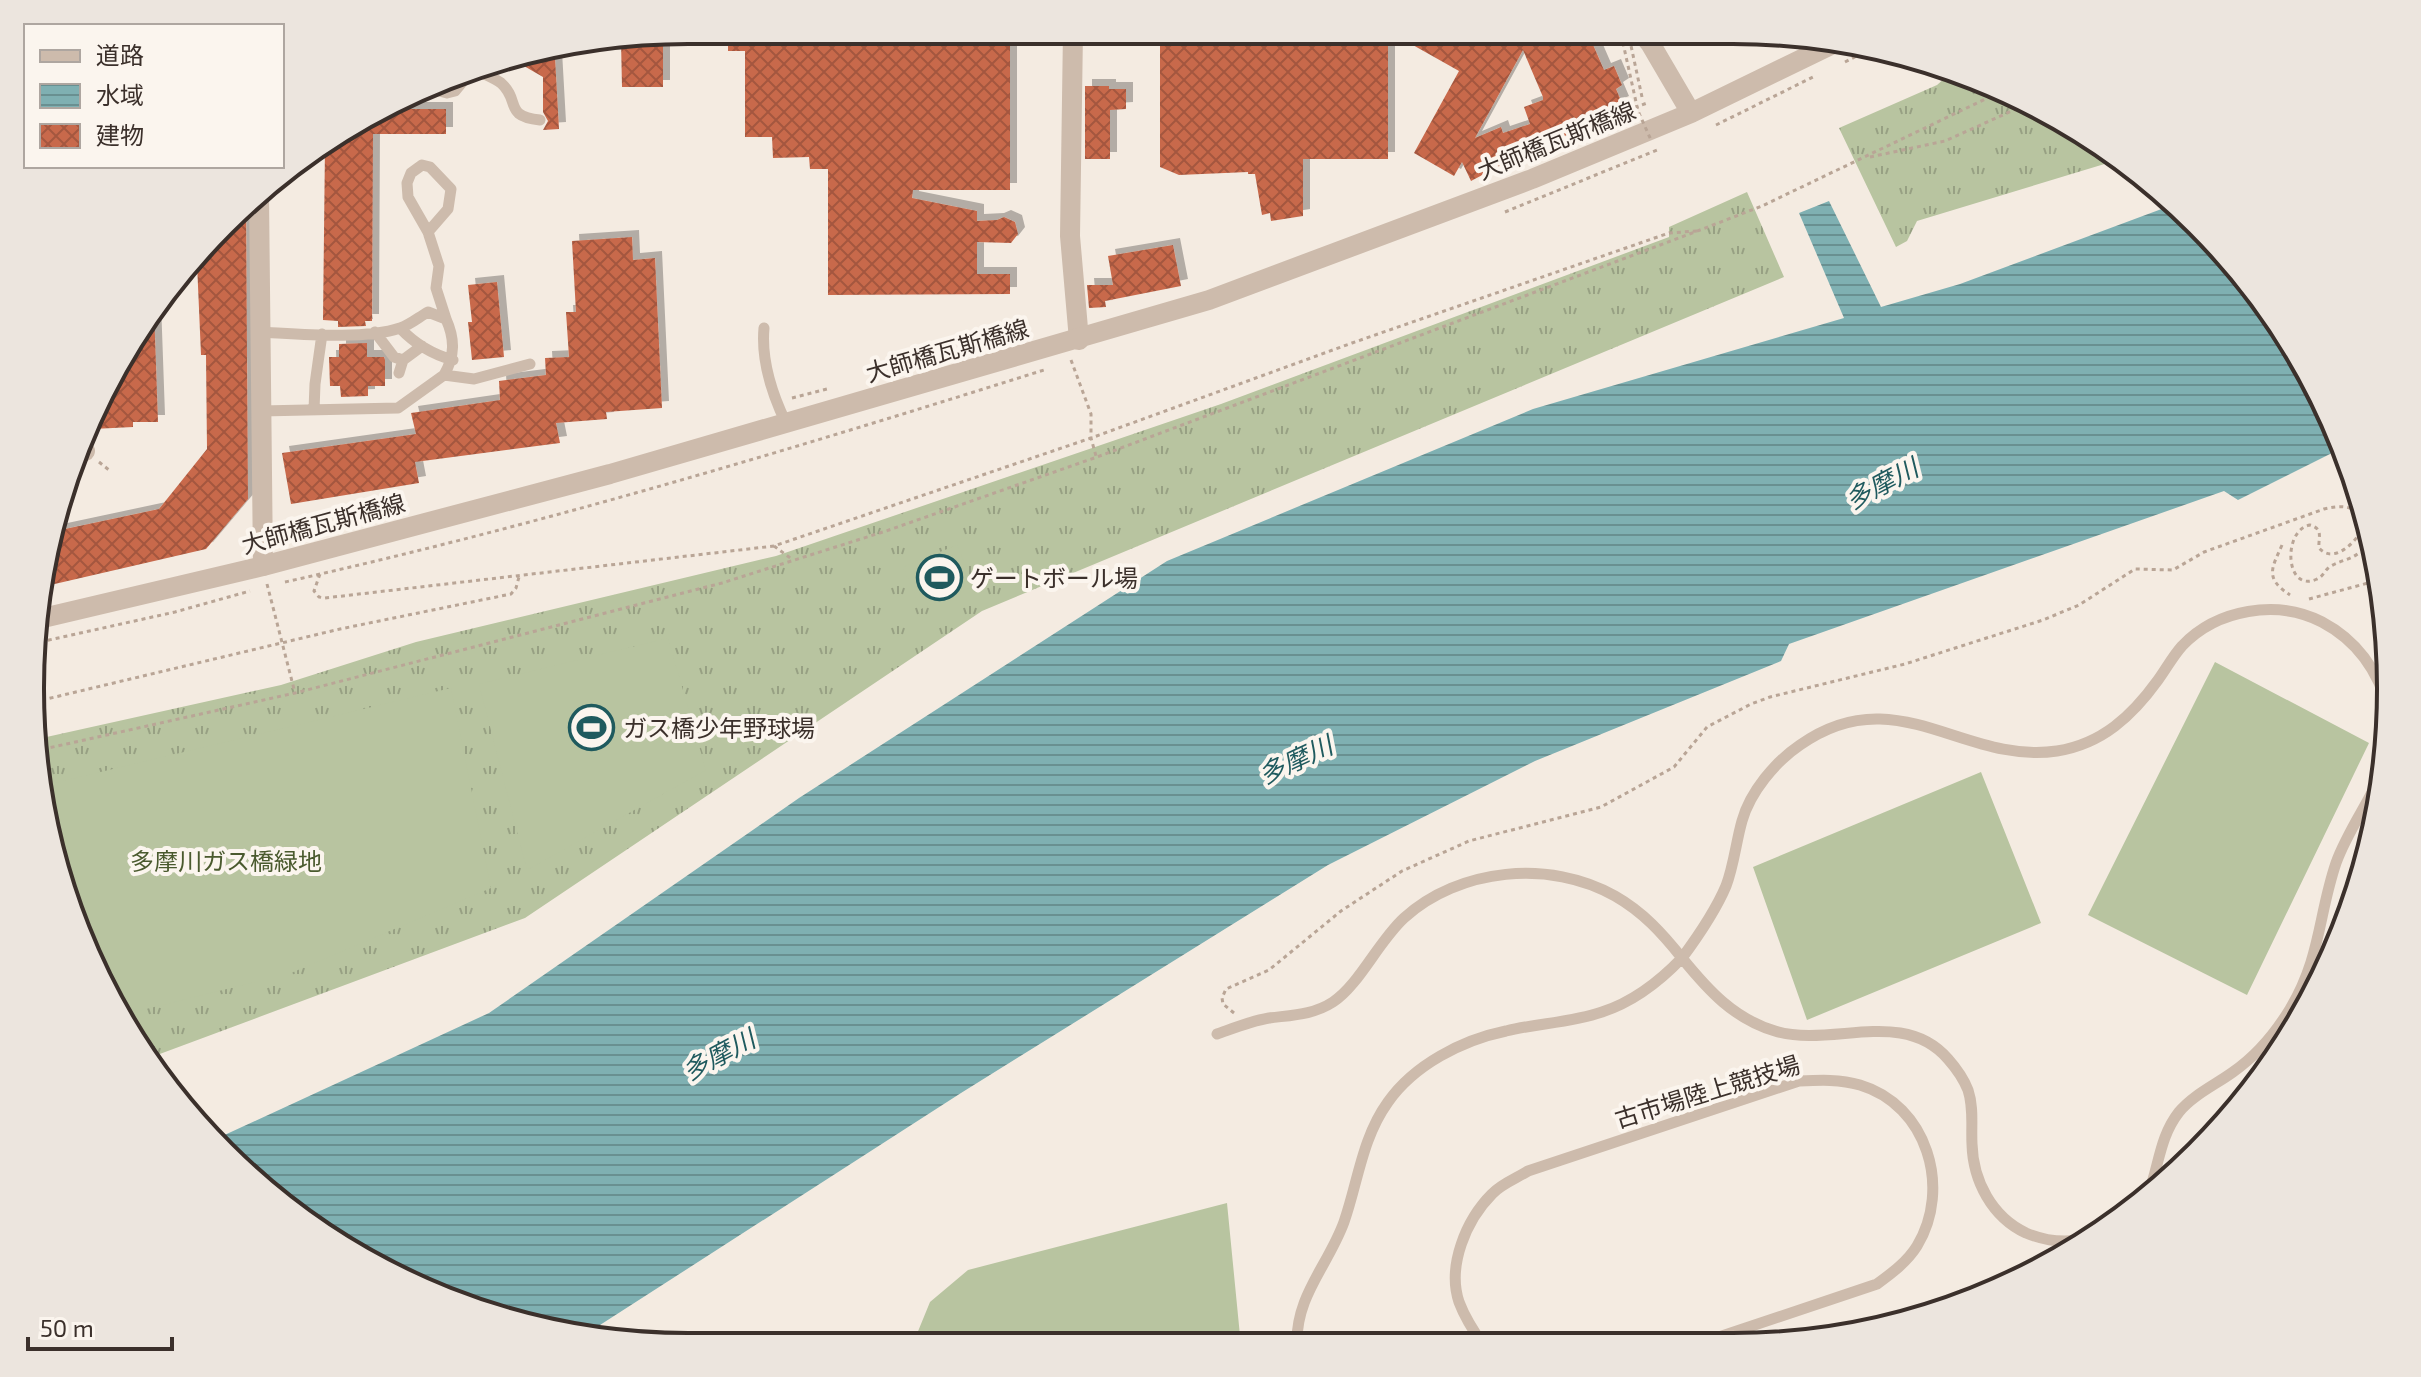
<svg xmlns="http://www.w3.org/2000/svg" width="2421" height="1377" font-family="'Exo 2','Noto Sans JP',sans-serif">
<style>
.grass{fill:url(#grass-tufts)}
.pitch{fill:#b8c4a0}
.water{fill:url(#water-rules)}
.building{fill:url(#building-cross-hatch);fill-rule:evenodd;filter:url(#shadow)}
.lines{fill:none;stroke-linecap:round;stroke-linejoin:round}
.path{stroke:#b9a596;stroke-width:3;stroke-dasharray:4 4;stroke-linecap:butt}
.service{stroke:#cdbbac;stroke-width:11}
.minor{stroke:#cdbbac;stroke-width:20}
.tertiary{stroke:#cdbbac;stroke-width:20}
.path-bridge{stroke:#b9a596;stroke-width:3;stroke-dasharray:4 4;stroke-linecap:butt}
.labels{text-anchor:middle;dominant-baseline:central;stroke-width:8;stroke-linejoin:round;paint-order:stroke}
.street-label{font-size:24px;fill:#3b302b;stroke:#fbf5ee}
.poi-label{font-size:24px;fill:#3b302b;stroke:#fbf5ee;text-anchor:start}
.park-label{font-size:24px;fill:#4a5a2e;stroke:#fbf5ee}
.water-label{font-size:26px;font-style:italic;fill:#1f5a5e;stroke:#fbf5ee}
.rim{fill:none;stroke:#3b302b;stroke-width:4}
</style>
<defs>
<pattern id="grass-tufts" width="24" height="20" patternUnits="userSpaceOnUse" patternTransform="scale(2)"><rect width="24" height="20" fill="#b8c4a0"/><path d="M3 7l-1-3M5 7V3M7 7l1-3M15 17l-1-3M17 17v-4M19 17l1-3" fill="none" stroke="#97a083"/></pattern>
<pattern id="water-rules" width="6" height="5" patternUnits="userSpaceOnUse" patternTransform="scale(2)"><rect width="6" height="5" fill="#7fb0b2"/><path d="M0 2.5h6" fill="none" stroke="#699091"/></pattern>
<pattern id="building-cross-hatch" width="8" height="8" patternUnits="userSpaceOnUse" patternTransform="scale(2)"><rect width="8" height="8" fill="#c8694b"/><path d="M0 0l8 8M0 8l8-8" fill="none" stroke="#a4573f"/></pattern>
<filter id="shadow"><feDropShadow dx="7" dy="-7" stdDeviation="0" flood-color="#0004"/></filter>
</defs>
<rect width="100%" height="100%" fill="#f4ebe1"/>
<!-- grass -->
<path class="grass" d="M 1954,70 L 2098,141 L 2121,159 L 1917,221 L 1907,241 L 1896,247 L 1839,128 L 1937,85 Z
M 1747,192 L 1784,277 L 982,611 L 525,918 L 149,1058 L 65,901 L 33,740 L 281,685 L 416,642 L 776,556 L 1221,404 L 1669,237 L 1669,227 Z
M 2344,447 L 2365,515 L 2333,453 Z"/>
<!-- pitch -->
<path class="pitch" d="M 957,545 L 974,586 L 921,609 L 903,567 Z
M 668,638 L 706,770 L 527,870 L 479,684 Z
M 2215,662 L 2369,743 L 2247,995 L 2088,915 Z
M 451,688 L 491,888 L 291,973 L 126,1014 L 65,901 L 42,786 Z
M 1981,772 L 2041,923 L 1807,1020 L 1753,867 Z
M 1227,1203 L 1241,1346 L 912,1346 L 930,1302 L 968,1270 Z"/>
<!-- water -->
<path class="water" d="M 1829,201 L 1881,307 L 1960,284 L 2175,204 L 2198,223 L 2280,322 L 2341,436 L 2344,447 L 2238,500 L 2224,491 L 1789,644 L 1781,661 L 1535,761 L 1328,865 L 961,1093 L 586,1334 L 476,1312 L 323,1236 L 218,1138 L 489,1013 L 799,798 L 1167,561 L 1533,409 L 1844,318 L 1799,213 Z"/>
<!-- building -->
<path class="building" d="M 728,30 L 1010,30 L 1010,190 L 913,190 L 912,198 L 977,211 L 977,221 L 997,220 L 1004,217 L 1015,222 L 1018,234 L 1011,243 L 977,242 L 977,274 L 1010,274 L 1010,294 L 828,295 L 828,169 L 810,169 L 809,157 L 773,158 L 772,137 L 745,137 L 745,51 L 728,51 Z
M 1160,31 L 1587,31 L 1604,70 L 1614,66 L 1622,85 L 1616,89 L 1622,103 L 1603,111 L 1607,120 L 1503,159 L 1505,163 L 1471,181 L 1462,162 L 1454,176 L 1414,153 L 1459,71 L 1388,31 L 1388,159 L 1303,159 L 1303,216 L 1271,221 L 1270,213 L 1262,215 L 1255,174 L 1248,174 L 1248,172 L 1179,175 L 1160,167 ZM 1523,50 L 1543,97 L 1543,100 L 1524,107 L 1530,124 L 1503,133 L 1501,127 L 1475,138 Z
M 663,34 L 663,87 L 622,87 L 621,41 Z
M 555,58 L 559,129 L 543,130 L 548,121 L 543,112 L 543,77 L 524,66 Z
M 1085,86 L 1109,86 L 1109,89 L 1126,89 L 1126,109 L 1110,110 L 1110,159 L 1085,159 Z
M 394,109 L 446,109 L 446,134 L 373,134 L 372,321 L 365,321 L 366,326 L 338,327 L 338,321 L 323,320 L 325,146 Z
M 246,210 L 248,499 L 206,549 L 46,586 L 51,532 L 159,509 L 207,449 L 206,355 L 201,355 L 197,263 Z
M 632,237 L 633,260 L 655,258 L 662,408 L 606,412 L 607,419 L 556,423 L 560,443 L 415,462 L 419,483 L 291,504 L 282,453 L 416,434 L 411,413 L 500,400 L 499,381 L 546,375 L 545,358 L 569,357 L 566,312 L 576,312 L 572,241 Z
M 1173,245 L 1181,286 L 1105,301 L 1106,307 L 1089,308 L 1087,285 L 1113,285 L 1108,256 Z
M 497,282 L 504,357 L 472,360 L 468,322 L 472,322 L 468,285 Z
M 154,309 L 158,422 L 133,422 L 133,427 L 93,429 L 141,322 Z
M 367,343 L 367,357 L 384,357 L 385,360 L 385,386 L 368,386 L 368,396 L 341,397 L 340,386 L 330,386 L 329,357 L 339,357 L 339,344 Z"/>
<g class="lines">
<!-- path -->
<path class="path" d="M 1845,62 L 1868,50
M 1624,118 L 1622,119 L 1620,113 L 1647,103
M 1716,125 L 1813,77
M 1870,157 L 1945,141 L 2025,105
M 1505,212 L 1657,150
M 1071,360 L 1091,414 L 1091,438 L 1096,456
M 792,398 L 827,389
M 99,462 L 109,470
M 2282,545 C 2272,568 2264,578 2290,595
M 774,546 L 793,560
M 320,574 L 314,591 L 319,597 L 325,598 L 774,546 L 1091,438 L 1352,343 L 1669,233 L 1697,231
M 285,582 C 541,525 793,449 1044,370
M 267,584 L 295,693
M 2309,599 L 2368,583 L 2380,575
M 40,642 L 175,612 L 250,591
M 34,702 L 340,629 L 511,594 L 516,588 L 519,577
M 35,751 L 295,693 L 722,583 L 886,531 L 1097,457 L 1700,230 L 1762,206 L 2000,92
M 1234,1013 L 1223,1004 L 1222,998 L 1226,989 L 1269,970 L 1341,911 L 1402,871 L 1469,841 L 1601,807 L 1674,767 L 1707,727 L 1751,704 L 1770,697 L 1905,664 L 2043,620 L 2079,605 L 2135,569 L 2173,570 L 2204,552 L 2324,509 C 2338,506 2351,504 2361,516 L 2362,530 C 2354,544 2333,564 2319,548 C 2318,538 2324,529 2310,525 C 2282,530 2285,594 2317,579 C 2324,576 2325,569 2331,566 C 2341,560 2351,560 2360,552 L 2376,554"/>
<!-- service -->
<path class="service" d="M 472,68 C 481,73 493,77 501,83 C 521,101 503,116 540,120
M 432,89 L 447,93 L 455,91 L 473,69
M 428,232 L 448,209 L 451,189 L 430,167 L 422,165 L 411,173 L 407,183 L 408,197 L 428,232 L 439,266 L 436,288 L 446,319
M 400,328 C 415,344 431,354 453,360
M 764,328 C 761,361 772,394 786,423
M 260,332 C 300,334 364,340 400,328 C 410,325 419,317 428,312 L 446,319 C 455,339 455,356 444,375
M 375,332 L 394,357 L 403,360 L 422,346
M 399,373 L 403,360
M 314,410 L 315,384 L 322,334
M 261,411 L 398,408 L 444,375 L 474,379 L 530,364
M 1217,1034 C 1234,1028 1251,1021 1269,1018 C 1292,1015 1313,1015 1333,1002 C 1359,985 1378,942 1404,918 C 1459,868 1550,859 1615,896 C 1643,912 1662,933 1682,958 C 1659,982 1633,1002 1602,1012 C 1570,1023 1538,1023 1506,1031 C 1462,1040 1414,1065 1388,1102 C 1362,1138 1358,1182 1344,1222 C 1328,1266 1295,1296 1297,1346
M 2149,1192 C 2159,1165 2160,1136 2179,1112 C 2193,1095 2215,1085 2233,1072 C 2256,1056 2276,1032 2290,1009 C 2321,957 2318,916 2336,863 C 2348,830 2369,803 2383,770
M 2091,1237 C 2069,1244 2048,1242 2026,1233 C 1992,1217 1973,1181 1972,1144 C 1971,1126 1974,1108 1968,1090 C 1964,1080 1956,1068 1948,1059 C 1903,1007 1832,1048 1775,1031 C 1734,1019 1708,990 1682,958 C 1699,935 1715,912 1726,886 C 1734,865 1736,842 1742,821 C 1750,792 1775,762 1800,745 C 1896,677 1963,765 2057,751 C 2102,744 2132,716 2158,680 C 2166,669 2173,656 2182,646 C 2217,609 2277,599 2322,622 C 2358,641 2379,672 2389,711
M 1484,1346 C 1474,1332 1465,1318 1459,1302 C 1447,1266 1466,1220 1492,1194 C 1501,1184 1517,1178 1528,1171 L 1799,1081 C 1820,1080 1840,1079 1860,1085 C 1927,1105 1952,1188 1917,1246 C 1907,1262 1892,1273 1877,1284 L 1692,1346"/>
<!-- minor -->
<path class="minor" d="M 1073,31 L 1070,236 L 1079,340
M 259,196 L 263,566
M 82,452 L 85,451"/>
<!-- tertiary -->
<path class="tertiary" d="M 1640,31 L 1650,43 L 1691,113
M 43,618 L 263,566 L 610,474 L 1209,300 L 1532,179 L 1691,113 L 1835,43"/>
<!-- path-bridge -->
<path class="path-bridge" d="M 1642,97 L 1630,41 L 1623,43 L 1638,111 L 1651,140"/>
</g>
<!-- icons -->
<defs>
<symbol id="stadium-ring" viewBox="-11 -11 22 22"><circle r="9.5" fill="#fbf5ee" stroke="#1f5a5e" stroke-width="1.5"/><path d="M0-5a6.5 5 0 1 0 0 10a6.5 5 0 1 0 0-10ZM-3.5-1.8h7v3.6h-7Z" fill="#1f5a5e"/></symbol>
</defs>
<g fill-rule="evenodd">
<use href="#stadium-ring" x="914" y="552" width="51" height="51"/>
<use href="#stadium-ring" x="566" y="702" width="51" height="51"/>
</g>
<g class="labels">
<!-- street labels -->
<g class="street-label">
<text transform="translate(1556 140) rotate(-22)">大師橋瓦斯橋線</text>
<text transform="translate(947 350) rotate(-16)">大師橋瓦斯橋線</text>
<text transform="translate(323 523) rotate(-15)">大師橋瓦斯橋線</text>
<text transform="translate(1707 1091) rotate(-17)">古市場陸上競技場</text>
</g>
<!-- poi labels -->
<g class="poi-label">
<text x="970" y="577">ゲートボール場</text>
<text x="623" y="727">ガス橋少年野球場</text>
</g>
<!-- park labels -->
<g class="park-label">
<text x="226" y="860">多摩川ガス橋緑地</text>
</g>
<!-- water labels -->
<g class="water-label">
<text transform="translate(1881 483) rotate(-28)">多摩川</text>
<text transform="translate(1295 759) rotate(-25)">多摩川</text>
<text transform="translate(718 1054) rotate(-28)">多摩川</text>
</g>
</g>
<!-- crop -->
<path d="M0 0H2421V1377H0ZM688 44H1733A644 644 0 0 1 2377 688V689A644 644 0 0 1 1733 1333H688A644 644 0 0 1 44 689V688A644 644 0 0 1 688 44Z" fill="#ece5de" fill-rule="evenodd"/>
<path class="rim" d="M688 44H1733A644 644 0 0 1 2377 688V689A644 644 0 0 1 1733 1333H688A644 644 0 0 1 44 689V688A644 644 0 0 1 688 44Z"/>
<!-- legend -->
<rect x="24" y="24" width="260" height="144" fill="#fbf5ee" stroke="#aea6a0" stroke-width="2"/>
<rect x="40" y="50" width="40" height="12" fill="#cdbbac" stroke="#aea6a0" stroke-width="2"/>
<text x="96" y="64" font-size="24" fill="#3b302b">道路</text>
<rect x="40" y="84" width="40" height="24" fill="url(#water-rules)" stroke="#aea6a0" stroke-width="2"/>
<text x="96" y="104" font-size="24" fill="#3b302b">水域</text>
<rect x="40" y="124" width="40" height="24" fill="url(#building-cross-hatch)" stroke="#aea6a0" stroke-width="2"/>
<text x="96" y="144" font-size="24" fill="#3b302b">建物</text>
<!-- scale -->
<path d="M28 1337v12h144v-12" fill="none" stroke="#3b302b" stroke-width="4"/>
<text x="40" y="1337" font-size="24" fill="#3b302b" stroke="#fbf5ee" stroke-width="6" paint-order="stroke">50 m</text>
</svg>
